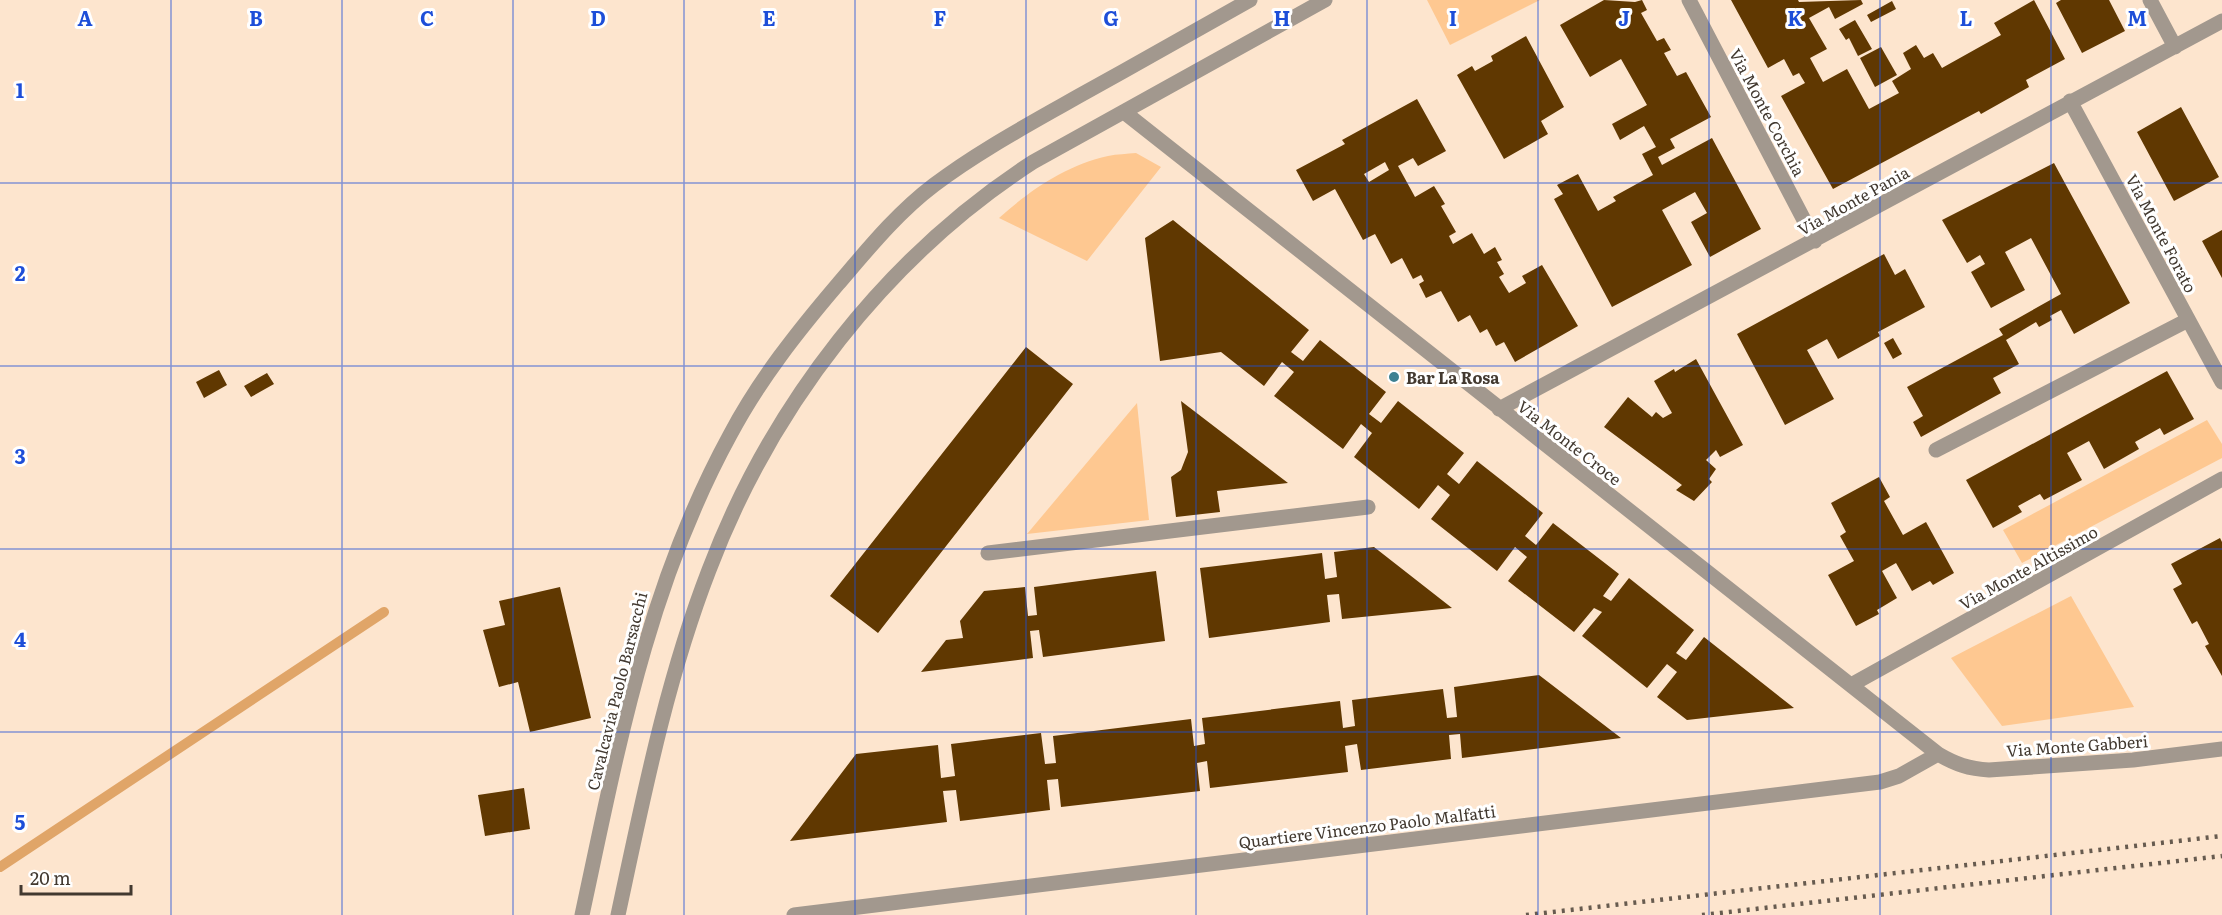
<svg xmlns="http://www.w3.org/2000/svg" width="2222" height="915" font-family="Literata,serif">
<style>
.green{fill:#fec891}
.lines{fill:none;stroke-linecap:round;stroke-linejoin:round}
.stream{stroke:#e0a568;stroke-width:10}
.building{fill:#603801;fill-rule:evenodd}
.minor{stroke:#a2988e;stroke-width:15}
.rail{stroke:#675b4f;stroke-width:4.5;stroke-dasharray:3 6;stroke-linecap:butt}
.grid{fill:none;stroke:#1d4ed8;stroke-width:1.5;stroke-opacity:0.55}
.poi-dot{fill:#3d8091;stroke:#fff;stroke-width:2}
.labels{text-anchor:middle;dominant-baseline:central;stroke-width:6;stroke-linejoin:round;paint-order:stroke}
.street-label{font-size:16px;fill:#423930;stroke:#fff}
.poi-label{font-size:16px;font-weight:bold;fill:#423930;stroke:#fff;text-anchor:start}
.grid-label{font-size:20px;text-anchor:middle;font-weight:bold;fill:#1d4ed8;stroke:#fff;stroke-width:6;stroke-linejoin:round;paint-order:stroke}
</style>
<rect width="100%" height="100%" fill="#fde5ce"/>
<!-- green -->
<path class="green" d="M 1427,0 L 1540,0 L 1450,45 Z
M 1136,153 L 1161,167 L 1087,261 L 999,218 C 1029,191 1066,165 1108,156 C 1117,154 1127,154 1136,153 Z
M 1137,403 L 1149,520 L 1027,534 Z
M 2207,420 L 2222,444 L 2222,458 L 2022,563 L 2003,530 Z
M 2071,596 L 2134,707 L 2002,726 L 1951,658 Z"/>
<g class="lines">
<!-- stream -->
<path class="stream" d="M 0,867 L 384,612"/>
</g>
<!-- building -->
<path class="building" d="M 1604,0 L 1635,2 L 1642,0 L 1647,10 L 1641,13 L 1657,41 L 1664,38 L 1671,50 L 1664,53 L 1677,76 L 1686,72 L 1711,117 L 1670,139 L 1675,148 L 1658,157 L 1662,165 L 1712,138 L 1761,229 L 1710,257 L 1691,222 L 1707,213 L 1695,192 L 1662,210 L 1692,265 L 1612,307 L 1554,199 L 1563,194 L 1557,185 L 1578,174 L 1598,211 L 1616,201 L 1613,197 L 1653,175 L 1642,154 L 1656,147 L 1644,126 L 1620,140 L 1612,124 L 1647,105 L 1621,59 L 1590,77 L 1560,25 Z
M 1731,0 L 1798,0 L 1799,2 L 1861,0 L 1863,4 L 1835,19 L 1829,7 L 1809,18 L 1827,49 L 1810,58 L 1823,82 L 1847,69 L 1869,109 L 1899,93 L 1892,81 L 1911,69 L 1903,53 L 1916,45 L 1924,58 L 1933,53 L 1942,68 L 2001,35 L 1994,23 L 2034,0 L 2065,59 L 2026,80 L 2029,87 L 1981,114 L 1979,111 L 1833,189 L 1781,96 L 1805,83 L 1799,73 L 1793,76 L 1784,59 L 1768,68 Z
M 2061,0 L 2109,0 L 2125,31 L 2082,53 L 2056,3 Z
M 1892,1 L 1896,9 L 1871,22 L 1867,15 Z
M 1855,20 L 1872,49 L 1858,56 L 1849,38 L 1846,40 L 1839,29 Z
M 1526,36 L 1564,107 L 1541,121 L 1548,134 L 1504,159 L 1457,75 L 1472,66 L 1475,71 L 1493,61 L 1491,56 Z
M 1881,47 L 1897,75 L 1875,87 L 1860,58 Z
M 1417,99 L 1446,151 L 1418,166 L 1413,158 L 1398,166 L 1415,197 L 1434,186 L 1445,204 L 1441,206 L 1456,232 L 1449,236 L 1453,244 L 1472,233 L 1484,254 L 1495,247 L 1502,260 L 1497,262 L 1504,274 L 1499,277 L 1509,293 L 1526,283 L 1522,276 L 1542,265 L 1578,326 L 1515,362 L 1504,342 L 1496,346 L 1487,329 L 1480,333 L 1470,315 L 1458,322 L 1441,291 L 1426,298 L 1419,284 L 1424,281 L 1421,275 L 1413,279 L 1402,258 L 1391,264 L 1375,234 L 1363,240 L 1335,189 L 1313,201 L 1296,170 L 1345,144 L 1342,140 ZM 1385,162 L 1389,170 L 1369,182 L 1364,174 Z
M 2181,107 L 2219,177 L 2174,201 L 2137,132 Z
M 2054,163 L 2130,303 L 2074,334 L 2061,310 L 2050,316 L 2052,320 L 2039,327 L 2036,322 L 2006,340 L 2019,364 L 1993,378 L 2001,393 L 1921,437 L 1913,422 L 1923,416 L 1907,387 L 2003,335 L 1999,329 L 2061,294 L 2031,238 L 2005,252 L 2025,290 L 1991,308 L 1971,272 L 1985,264 L 1980,255 L 1967,263 L 1942,220 Z
M 1173,220 L 1309,330 L 1291,352 L 1303,361 L 1320,340 L 1386,392 L 1369,414 L 1381,423 L 1398,401 L 1464,453 L 1447,474 L 1459,484 L 1477,461 L 1543,513 L 1525,536 L 1536,545 L 1553,523 L 1619,574 L 1603,596 L 1611,601 L 1629,578 L 1694,630 L 1676,653 L 1686,660 L 1704,637 L 1794,708 L 1687,720 L 1657,697 L 1677,672 L 1667,664 L 1647,688 L 1582,636 L 1602,612 L 1594,608 L 1574,632 L 1508,581 L 1527,557 L 1515,547 L 1497,571 L 1431,519 L 1450,495 L 1438,485 L 1419,509 L 1354,457 L 1372,433 L 1361,424 L 1343,449 L 1274,396 L 1294,372 L 1282,362 L 1264,386 L 1221,352 L 1160,361 L 1145,238 Z
M 2222,230 L 2222,278 L 2202,241 Z
M 1884,254 L 1895,275 L 1905,269 L 1925,307 L 1878,332 L 1880,336 L 1838,359 L 1827,339 L 1807,350 L 1834,399 L 1785,425 L 1737,334 Z
M 1893,338 L 1902,354 L 1893,359 L 1884,343 Z
M 1026,347 L 1073,384 L 878,633 L 830,596 Z
M 1696,359 L 1743,445 L 1720,457 L 1716,450 L 1706,460 L 1716,469 L 1709,479 L 1712,482 L 1694,501 L 1676,490 L 1682,485 L 1604,427 L 1628,397 L 1652,417 L 1656,412 L 1663,418 L 1672,413 L 1654,381 L 1674,369 L 1675,372 Z
M 219,370 L 227,385 L 204,398 L 196,382 Z
M 2167,371 L 2194,419 L 2164,435 L 2160,428 L 2135,442 L 2139,449 L 2104,469 L 2089,441 L 2067,453 L 2082,480 L 2044,500 L 2040,494 L 2018,506 L 2022,512 L 1993,528 L 1966,480 Z
M 267,373 L 274,384 L 251,397 L 244,386 Z
M 1181,401 L 1288,483 L 1217,491 L 1220,512 L 1176,517 L 1171,477 L 1181,470 L 1188,452 Z
M 1879,477 L 1890,497 L 1884,501 L 1903,535 L 1926,522 L 1954,573 L 1933,585 L 1930,581 L 1912,591 L 1896,563 L 1882,571 L 1897,598 L 1877,610 L 1879,614 L 1856,626 L 1828,575 L 1854,561 L 1840,536 L 1846,532 L 1831,503 Z
M 2220,538 L 2222,542 L 2222,676 L 2205,646 L 2209,644 L 2197,621 L 2192,624 L 2173,589 L 2182,584 L 2171,564 Z
M 1374,547 L 1452,608 L 1342,619 L 1339,594 L 1327,595 L 1330,622 L 1209,638 L 1200,568 L 1322,553 L 1325,579 L 1337,577 L 1334,552 Z
M 1156,571 L 1165,641 L 1043,657 L 1039,630 L 1030,631 L 1033,658 L 921,672 L 946,640 L 963,638 L 960,621 L 984,591 L 1025,587 L 1028,616 L 1037,615 L 1034,587 Z
M 560,587 L 591,718 L 530,732 L 518,682 L 499,687 L 483,630 L 505,625 L 499,601 Z
M 1539,675 L 1621,738 L 1462,758 L 1460,734 L 1449,735 L 1451,759 L 1361,770 L 1357,744 L 1345,746 L 1348,772 L 1210,788 L 1207,761 L 1197,763 L 1200,791 L 1061,807 L 1058,779 L 1047,780 L 1050,810 L 960,821 L 956,790 L 943,791 L 947,822 L 790,841 L 856,754 L 938,745 L 941,778 L 955,776 L 951,744 L 1041,733 L 1045,764 L 1056,763 L 1053,736 L 1191,719 L 1194,746 L 1205,744 L 1202,718 L 1340,701 L 1343,728 L 1355,726 L 1352,700 L 1443,689 L 1447,718 L 1457,717 L 1454,687 Z
M 524,788 L 530,829 L 485,836 L 478,795 Z"/>
<g class="lines">
<!-- minor -->
<path class="minor" d="M 1689,0 L 1815,241
M 2150,0 L 2175,47
M 2070,101 L 2222,382
M 1124,112 L 1938,754 C 1955,764 1969,769 1989,770 L 2133,760 L 2222,749
M 1499,409 L 2222,21
M 1936,450 L 2188,320
M 988,553 L 1368,507
M 1851,685 L 2222,479
M 582,915 C 618,748 647,587 730,435 C 759,380 798,331 838,284 C 868,249 897,213 934,185 C 979,151 1028,125 1077,97 C 1135,65 1193,32 1250,0
M 618,915 C 643,799 666,681 709,570 C 771,406 886,257 1033,162 L 1325,0
M 794,915 L 1880,782 L 1899,776 L 1938,754"/>
<!-- rail -->
<path class="rail" d="M 1526,915 L 2222,836
M 1702,915 L 2222,856"/>
</g>
<!-- grid -->
<path class="grid" d="M 171,0 L 171,915M 342,0 L 342,915M 513,0 L 513,915M 684,0 L 684,915M 855,0 L 855,915M 1026,0 L 1026,915M 1196,0 L 1196,915M 1367,0 L 1367,915M 1538,0 L 1538,915M 1709,0 L 1709,915M 1880,0 L 1880,915M 2051,0 L 2051,915M 0,183 L 2222,183M 0,366 L 2222,366M 0,549 L 2222,549M 0,732 L 2222,732"/>
<!-- markers -->
<circle class="poi-dot" cx="1394" cy="377" r="6"/>
<g class="labels">
<!-- street labels -->
<g class="street-label">
<text transform="translate(1768 112) rotate(62)">Via Monte Corchia</text>
<text transform="translate(1853 200) rotate(-29)">Via Monte Pania</text>
<text transform="translate(2162 233) rotate(62)">Via Monte Forato</text>
<text transform="translate(1570 442) rotate(38)">Via Monte Croce</text>
<text transform="translate(2028 567) rotate(-29)">Via Monte Altissimo</text>
<text transform="translate(616 691) rotate(-76)">Cavalcavia Paolo Barsacchi</text>
<text transform="translate(2077 745) rotate(-4)">Via Monte Gabberi</text>
<text transform="translate(1367 826) rotate(-7)">Quartiere Vincenzo Paolo Malfatti</text>
</g>
<!-- poi labels -->
<g class="poi-label">
<text x="1406" y="377">Bar La Rosa</text>
</g>
</g>
<g class="grid-label">
<text x="85" y="26">A</text>
<text x="256" y="26">B</text>
<text x="427" y="26">C</text>
<text x="598" y="26">D</text>
<text x="769" y="26">E</text>
<text x="940" y="26">F</text>
<text x="1111" y="26">G</text>
<text x="1282" y="26">H</text>
<text x="1453" y="26">I</text>
<text x="1624" y="26">J</text>
<text x="1795" y="26">K</text>
<text x="1966" y="26">L</text>
<text x="2137" y="26">M</text>
<text x="20" y="98">1</text>
<text x="20" y="281">2</text>
<text x="20" y="464">3</text>
<text x="20" y="647">4</text>
<text x="20" y="830">5</text>
</g>
<!-- scale -->
<path d="M21 885v9h110v-9" fill="none" stroke="#423930" stroke-width="3"/>
<text x="30" y="885" font-size="18" fill="#423930" stroke="#ffffff" stroke-width="4.5" paint-order="stroke">20 m</text>
</svg>
